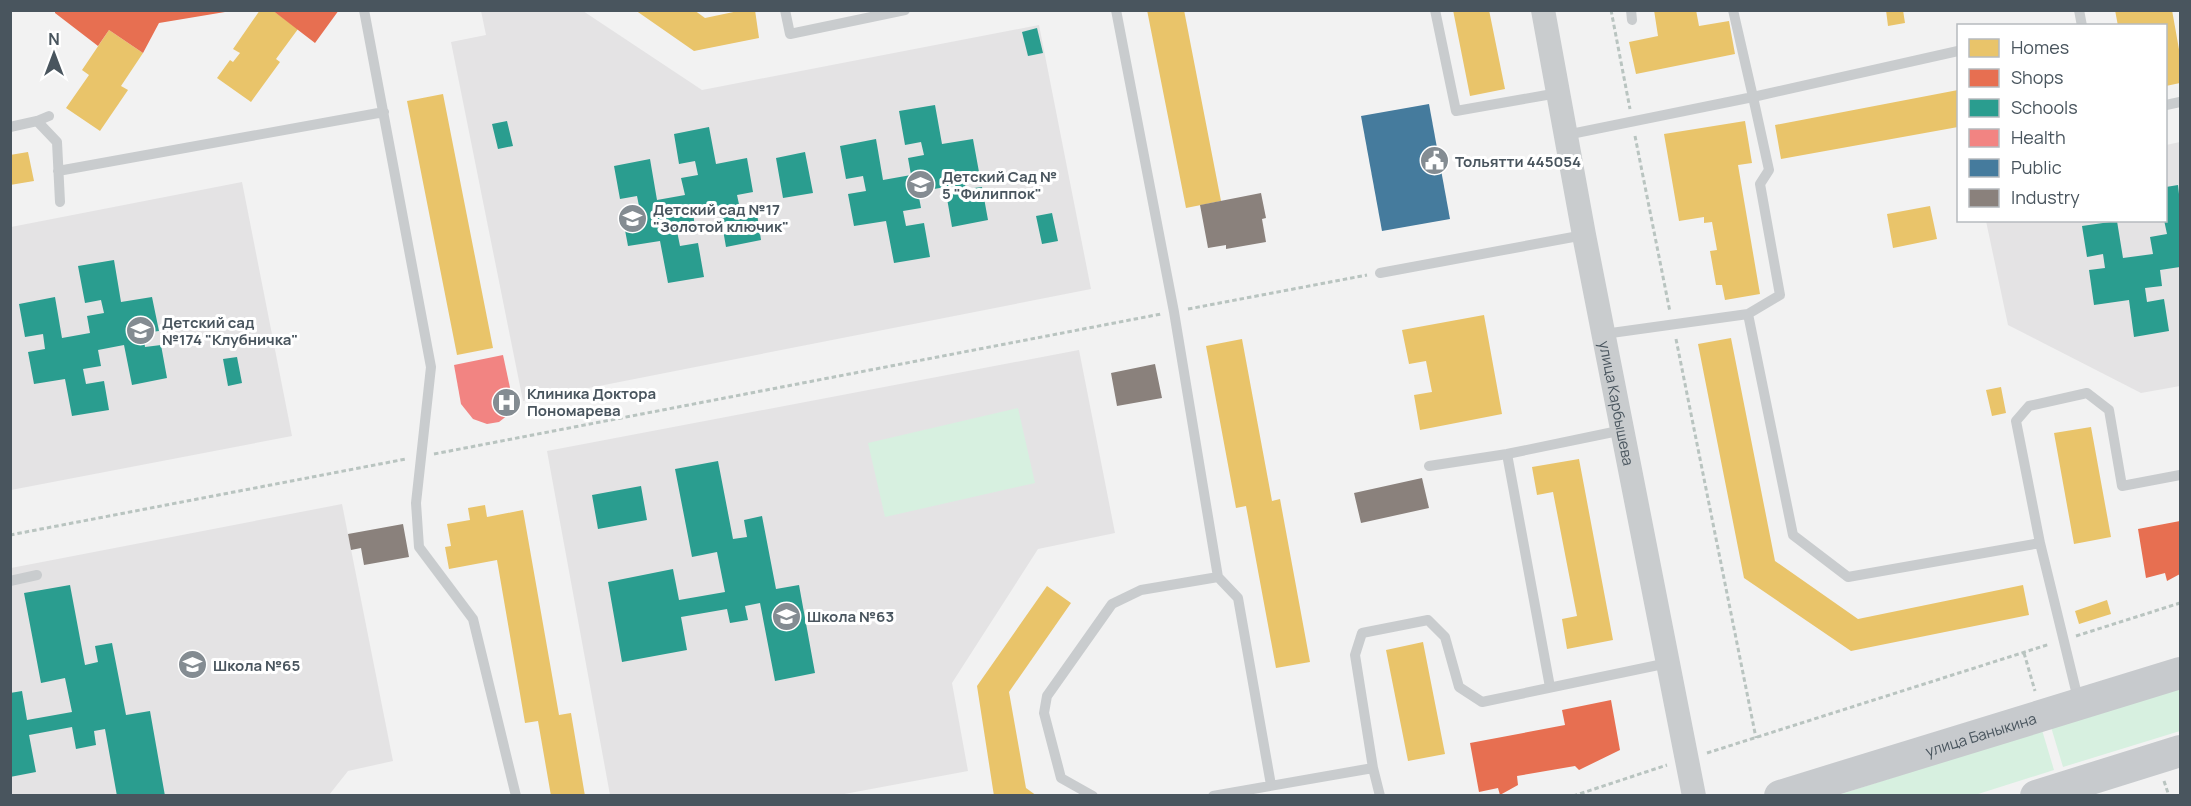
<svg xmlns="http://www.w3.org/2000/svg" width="2191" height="806" font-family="Manrope,sans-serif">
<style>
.education{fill:#e4e3e4}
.green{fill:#d7f0e0}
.homes{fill:#e9c46a}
.shops{fill:#e76f51}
.schools{fill:#2a9d8f}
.health{fill:#f28482}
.public{fill:#457b9d}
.industry{fill:#8a817c}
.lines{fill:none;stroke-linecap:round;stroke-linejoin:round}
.path{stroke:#b9c4c0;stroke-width:3;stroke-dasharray:4.5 3;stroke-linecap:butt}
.service{stroke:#c9ccce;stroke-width:10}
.tertiary{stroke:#c9ccce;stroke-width:24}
.primary{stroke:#c7cacd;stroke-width:32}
.labels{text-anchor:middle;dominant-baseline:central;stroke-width:6;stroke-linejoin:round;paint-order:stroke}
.poi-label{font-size:15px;font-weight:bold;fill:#49555e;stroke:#fff;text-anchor:start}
.street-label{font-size:15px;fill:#49555e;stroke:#fff}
</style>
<rect width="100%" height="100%" fill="#f2f2f2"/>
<!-- education -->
<path class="education" d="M 481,11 L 583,11 L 702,90 L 1039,25 L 1091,289 L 523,401 L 451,42 L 486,35 Z
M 2180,142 L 2180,386 L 2141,393 L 2008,325 L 1986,221 L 2166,220 L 2166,145 Z
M 242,182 L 292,436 L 11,490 L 11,227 Z
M 1079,350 L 1115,533 L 1038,549 L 952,683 L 968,771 L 839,795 L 610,795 L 547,451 Z
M 342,504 L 393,761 L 348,771 L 329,795 L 11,796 L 11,568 Z"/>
<!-- green -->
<path class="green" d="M 1018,408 L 1035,483 L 885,517 L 868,443 Z
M 2180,687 L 2180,731 L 2063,767 L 2051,727 Z
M 2042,730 L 2054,770 L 1975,795 L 1835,796 Z"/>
<!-- homes -->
<path class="homes" d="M 260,10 L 272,10 L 298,29 L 276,59 L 280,62 L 251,102 L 217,78 L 230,60 L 233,62 L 240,53 L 233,49 Z
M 635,10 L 694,10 L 705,18 L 743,10 L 755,10 L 759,38 L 694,51 Z
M 1147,10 L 1184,10 L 1221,201 L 1186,208 Z
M 1453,10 L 1489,10 L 1505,89 L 1470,96 Z
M 1654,10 L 1696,10 L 1699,26 L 1729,21 L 1735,54 L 1636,74 L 1629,42 L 1658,36 Z
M 1886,10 L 1903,10 L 1905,23 L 1888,26 Z
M 2115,10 L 2172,10 L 2180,55 L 2180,83 L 2166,86 L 2166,26 L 2118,26 Z
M 109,30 L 143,53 L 121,86 L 128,90 L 100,131 L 66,108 L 89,75 L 82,70 Z
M 1958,90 L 1958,127 L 1781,159 L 1775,125 Z
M 443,94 L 493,348 L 457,355 L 407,101 Z
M 1745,121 L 1752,163 L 1738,165 L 1760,294 L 1725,300 L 1722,285 L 1716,285 L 1710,251 L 1717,250 L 1712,222 L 1704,223 L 1704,217 L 1679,221 L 1664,134 Z
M 28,152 L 34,181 L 10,185 L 10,155 Z
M 1930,206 L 1937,239 L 1893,248 L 1887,214 Z
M 1484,315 L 1502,414 L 1420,430 L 1414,395 L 1432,392 L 1426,361 L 1409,364 L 1402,330 Z
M 1731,338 L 1775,561 L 1858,619 L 2023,585 L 2029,615 L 1851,651 L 1744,578 L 1698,344 Z
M 1242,339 L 1272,501 L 1280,499 L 1310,662 L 1276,668 L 1246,506 L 1236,508 L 1206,346 Z
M 2001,387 L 2006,413 L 1992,416 L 1986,390 Z
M 2091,427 L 2111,537 L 2074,544 L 2054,433 Z
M 1579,459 L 1613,640 L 1567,649 L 1562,619 L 1577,616 L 1553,492 L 1537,495 L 1532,467 Z
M 485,505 L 487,517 L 523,510 L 559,715 L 571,713 L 585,796 L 551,796 L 538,721 L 525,723 L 497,560 L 449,569 L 445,547 L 451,546 L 447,524 L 470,520 L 468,508 Z
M 1047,586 L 1071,603 L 1009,692 L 1026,788 L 1037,796 L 994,796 L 977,686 Z
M 2107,600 L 2111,614 L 2079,624 L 2075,611 Z
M 1423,642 L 1445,754 L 1408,761 L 1386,650 Z"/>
<!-- shops -->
<path class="shops" d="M 55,10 L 225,10 L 225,12 L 159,23 L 143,53 L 109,30 L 98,46 L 55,13 Z
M 272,10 L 339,10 L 315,43 Z
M 2180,521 L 2180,574 L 2167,581 L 2165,573 L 2146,578 L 2138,529 Z
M 1611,700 L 1620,750 L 1579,770 L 1575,766 L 1517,776 L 1518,785 L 1500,795 L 1498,788 L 1479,792 L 1470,743 L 1565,725 L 1562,710 Z"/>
<!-- schools -->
<path class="schools" d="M 1037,28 L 1043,53 L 1028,56 L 1022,32 Z
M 935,105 L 942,144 L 973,139 L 979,172 L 963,175 L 966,189 L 982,187 L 988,220 L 952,227 L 945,187 L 918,192 L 921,208 L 903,211 L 906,226 L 924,223 L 930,257 L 894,263 L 886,221 L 854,226 L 848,194 L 866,191 L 863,176 L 846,179 L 840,146 L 876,139 L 883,180 L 911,175 L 908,158 L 924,155 L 921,142 L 905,145 L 899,111 Z
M 507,121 L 513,146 L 498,149 L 492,124 Z
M 709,127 L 716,164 L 747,158 L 753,192 L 737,195 L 740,209 L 756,207 L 761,240 L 726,247 L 719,207 L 693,212 L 695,228 L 677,231 L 680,246 L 698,243 L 704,277 L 668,283 L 660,241 L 628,246 L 622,214 L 640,211 L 637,196 L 620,199 L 614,166 L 650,159 L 657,200 L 685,195 L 681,178 L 698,175 L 695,161 L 679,164 L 674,134 Z
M 805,152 L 813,193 L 783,198 L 776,158 Z
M 2178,185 L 2180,203 L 2180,267 L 2160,270 L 2162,286 L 2145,288 L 2147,302 L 2164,299 L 2169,331 L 2134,337 L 2129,300 L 2094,305 L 2089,270 L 2105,268 L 2103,254 L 2087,257 L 2082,226 L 2117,221 L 2123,258 L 2153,254 L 2150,237 L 2167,234 L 2164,220 L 2166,187 Z
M 1052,213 L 1058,241 L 1042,244 L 1036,216 Z
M 114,260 L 121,302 L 152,297 L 159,331 L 143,333 L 145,347 L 161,345 L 167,378 L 132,385 L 124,345 L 98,350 L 101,366 L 83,369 L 86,384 L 104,381 L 109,410 L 72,416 L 65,379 L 34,384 L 28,352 L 45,349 L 43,334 L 25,337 L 19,304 L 55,297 L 62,338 L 90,333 L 87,316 L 104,313 L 101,300 L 85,303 L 78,266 Z
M 237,357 L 242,383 L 228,386 L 223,359 Z
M 718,461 L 733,539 L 747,537 L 744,520 L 762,516 L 776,589 L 799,585 L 815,673 L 775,681 L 760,603 L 745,606 L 748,620 L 730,623 L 727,609 L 681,617 L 687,650 L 622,662 L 608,582 L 673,569 L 679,600 L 725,592 L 717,552 L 692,557 L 675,469 Z
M 641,486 L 647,520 L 598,529 L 592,495 Z
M 70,585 L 85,665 L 98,662 L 95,646 L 112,643 L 126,715 L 150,711 L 165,796 L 117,796 L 105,729 L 94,731 L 96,745 L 76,749 L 72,727 L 29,735 L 36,772 L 10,777 L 10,693 L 22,691 L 27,720 L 72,712 L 65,678 L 41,683 L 24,593 Z"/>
<!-- health -->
<path class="health" d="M 503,355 L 512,397 L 508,415 L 499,422 L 487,424 L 473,419 L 461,404 L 454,365 Z"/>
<!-- public -->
<path class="public" d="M 1429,104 L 1450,219 L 1382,231 L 1361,116 Z"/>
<!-- industry -->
<path class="industry" d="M 1261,193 L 1266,218 L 1262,219 L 1266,242 L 1226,249 L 1226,245 L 1208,248 L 1200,205 Z
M 1155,364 L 1162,398 L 1117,406 L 1111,373 Z
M 1422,478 L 1429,508 L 1361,523 L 1354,493 Z
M 403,524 L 409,557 L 364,565 L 361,548 L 351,550 L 348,534 Z"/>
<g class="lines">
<!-- path -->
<path class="path" d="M 1611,10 L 1630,109
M 1635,136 L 1670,312
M 1188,309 L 1367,275
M 1676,339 L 1756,738
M 434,454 L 1161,314
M 10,535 L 406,459
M 2076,636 L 2180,603
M 2024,653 L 2035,691
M 1707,753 L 2050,644
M 2164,781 L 2169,796
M 1573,796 L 1667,765"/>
<!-- service -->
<path class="service" d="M 364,10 L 431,367 L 416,503 L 419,547 L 473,619 L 516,796
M 785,10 L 790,34 L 905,10
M 1116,10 L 1174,312 L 1218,577 L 1238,598 L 1271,785
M 1435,10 L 1456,111 L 1558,93
M 1631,10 L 1632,20
M 2079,10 L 2082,26
M 2166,105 L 2180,102
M 37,121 L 57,142 L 60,202
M 10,127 L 37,121 L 49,116
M 1566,135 L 1753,97 L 1733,10
M 58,171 L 384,112
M 1380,273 L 1584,235
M 1748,314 L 1780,295 L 1760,184 L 1769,170 L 1753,97 L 1958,51
M 1604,334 L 1748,314 L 1793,535 L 1848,577 L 2040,543 L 2079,703
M 1507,454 L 1550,687
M 1429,466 L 1507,454 L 1623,430
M 2040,543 L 2016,421 L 2029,406 L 2087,393 L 2109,410 L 2122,486 L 2180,475
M 10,581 L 37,575
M 1093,796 L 1061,778 L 1044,713 L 1047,696 L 1112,604 L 1141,590 L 1218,577
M 1213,796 L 1373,768
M 1380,796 L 1373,768 L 1355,655 L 1362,633 L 1428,620 L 1445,637 L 1459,687 L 1482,702 L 1668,663"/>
<!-- tertiary -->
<path class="tertiary" id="s1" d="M 1543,10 L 1584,235 L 1694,796"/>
<!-- primary -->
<g class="primary">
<path id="s2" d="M 1780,796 L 2180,673"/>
<path d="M 2036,796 L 2180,751"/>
</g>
</g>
<!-- icons -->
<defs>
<symbol id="civic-disc" viewBox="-11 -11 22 22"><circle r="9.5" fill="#848c92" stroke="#fff"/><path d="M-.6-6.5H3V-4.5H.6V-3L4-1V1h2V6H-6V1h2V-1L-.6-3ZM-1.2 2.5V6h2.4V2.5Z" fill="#fff"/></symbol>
<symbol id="school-disc" viewBox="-11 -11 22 22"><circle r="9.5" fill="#848c92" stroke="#fff"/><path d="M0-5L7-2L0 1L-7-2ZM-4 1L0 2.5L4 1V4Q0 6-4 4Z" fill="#fff"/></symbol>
<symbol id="hospital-disc" viewBox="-11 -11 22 22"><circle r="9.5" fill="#848c92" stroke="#fff"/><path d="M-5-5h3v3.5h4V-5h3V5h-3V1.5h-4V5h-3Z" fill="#fff"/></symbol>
</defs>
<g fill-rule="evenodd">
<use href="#civic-disc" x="1418" y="144" width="33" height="33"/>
<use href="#school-disc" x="904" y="168" width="33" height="33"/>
<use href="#school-disc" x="616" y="202" width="33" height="33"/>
<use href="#school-disc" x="124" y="314" width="33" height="33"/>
<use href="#hospital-disc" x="490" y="386" width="33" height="33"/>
<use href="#school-disc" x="770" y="600" width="33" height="33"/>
<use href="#school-disc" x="176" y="648" width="33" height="33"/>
</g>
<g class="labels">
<!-- poi labels -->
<g class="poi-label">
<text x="1455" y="161">Тольятти 445054</text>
<text x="942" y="176">Детский Сад №<tspan x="942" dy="17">5 "Филиппок"</tspan></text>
<text x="653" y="209">Детский сад №17<tspan x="653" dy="17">"Золотой ключик"</tspan></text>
<text x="162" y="322">Детский сад<tspan x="162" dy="17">№174 "Клубничка"</tspan></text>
<text x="527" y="393">Клиника Доктора<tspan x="527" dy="17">Пономарева</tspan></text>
<text x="807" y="616">Школа №63</text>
<text x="213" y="665">Школа №65</text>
</g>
<!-- street labels -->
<g class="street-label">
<text stroke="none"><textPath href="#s1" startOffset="400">улица Карбышева</textPath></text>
<text stroke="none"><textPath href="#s2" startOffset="210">улица Баныкина</textPath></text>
</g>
</g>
<!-- border -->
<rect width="2191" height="806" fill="none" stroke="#49555e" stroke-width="24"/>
<!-- legend -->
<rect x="1957" y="24" width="210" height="198" fill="#ffffff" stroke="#b6bbbf" stroke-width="1.5"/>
<rect x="1969" y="39" width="30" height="18" fill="#e9c46a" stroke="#b6bbbf" stroke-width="1.5"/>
<text x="2011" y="54" font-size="18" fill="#49555e">Homes</text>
<rect x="1969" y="69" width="30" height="18" fill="#e76f51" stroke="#b6bbbf" stroke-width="1.5"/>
<text x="2011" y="84" font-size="18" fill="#49555e">Shops</text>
<rect x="1969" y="99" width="30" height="18" fill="#2a9d8f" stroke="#b6bbbf" stroke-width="1.5"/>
<text x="2011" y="114" font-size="18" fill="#49555e">Schools</text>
<rect x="1969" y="129" width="30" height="18" fill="#f28482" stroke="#b6bbbf" stroke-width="1.5"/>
<text x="2011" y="144" font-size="18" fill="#49555e">Health</text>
<rect x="1969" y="159" width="30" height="18" fill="#457b9d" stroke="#b6bbbf" stroke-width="1.5"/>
<text x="2011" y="174" font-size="18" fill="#49555e">Public</text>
<rect x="1969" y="189" width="30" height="18" fill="#8a817c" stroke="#b6bbbf" stroke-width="1.5"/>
<text x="2011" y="204" font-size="18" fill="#49555e">Industry</text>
<!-- north arrow -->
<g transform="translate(54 54)" stroke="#ffffff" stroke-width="4.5" paint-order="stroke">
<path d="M0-4.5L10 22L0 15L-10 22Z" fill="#49555e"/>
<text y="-9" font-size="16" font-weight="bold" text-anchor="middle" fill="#49555e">N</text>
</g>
</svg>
